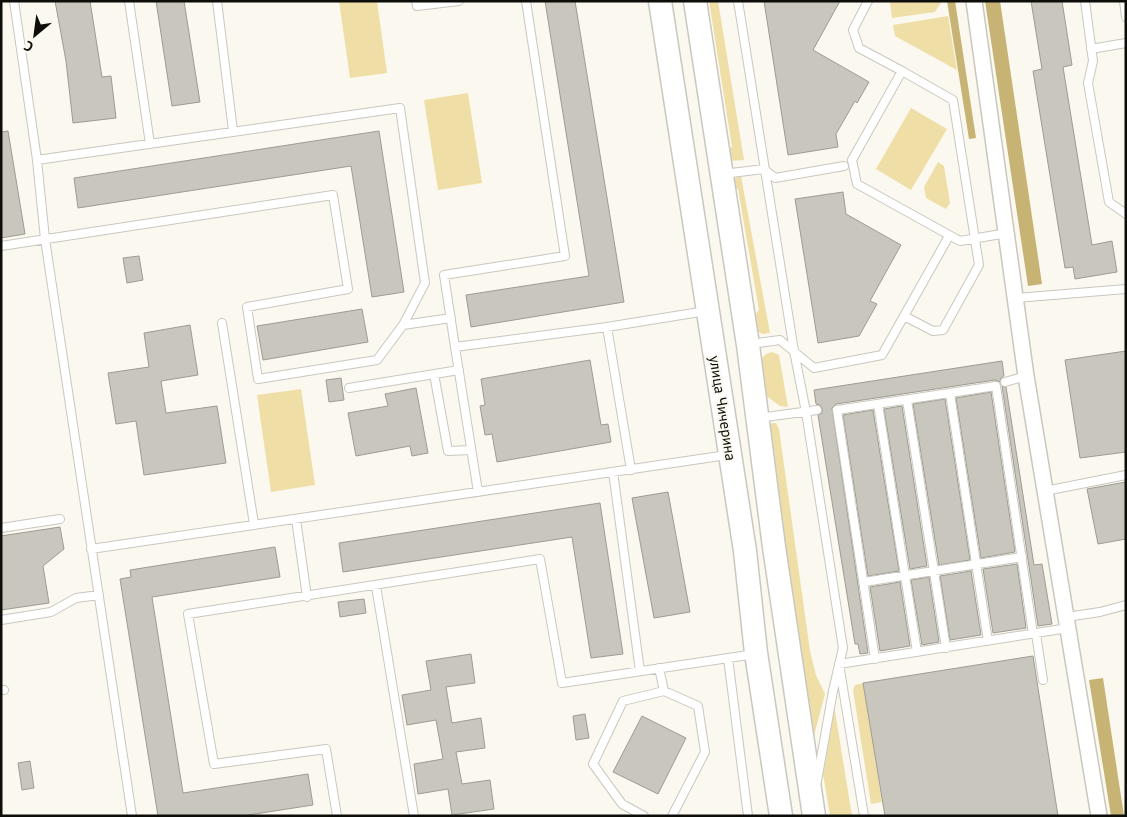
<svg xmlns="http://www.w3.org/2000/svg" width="1127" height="817" font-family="'PT Sans',sans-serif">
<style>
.green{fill:#efdfa7}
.forest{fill:#c7b374}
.building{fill:#c9c6be;stroke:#9e9b93}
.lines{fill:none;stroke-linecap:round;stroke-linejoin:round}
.lane-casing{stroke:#cac7bf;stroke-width:10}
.street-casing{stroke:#cac7bf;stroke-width:18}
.primary-casing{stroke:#cac7bf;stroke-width:25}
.lane{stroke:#fff;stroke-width:8}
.street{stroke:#fff;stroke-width:15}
.primary{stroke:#fff;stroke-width:22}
.labels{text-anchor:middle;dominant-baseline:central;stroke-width:4;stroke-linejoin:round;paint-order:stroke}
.street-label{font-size:15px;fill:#0d0d0a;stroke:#fbf8ef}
</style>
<rect width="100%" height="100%" fill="#fbf8ef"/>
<!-- green -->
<path class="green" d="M 339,1 L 377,1 L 387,73 L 350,78 Z
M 709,1 L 718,1 L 744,160 L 729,161 L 727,149 L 732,147 Z
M 942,1 L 935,12 L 892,18 L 890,1 Z
M 948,16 L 957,70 L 895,36 L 893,25 Z
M 468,93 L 482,183 L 438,190 L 424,100 Z
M 911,108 L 947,129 L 911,190 L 876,169 Z
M 938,162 L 944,166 L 950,203 L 946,209 L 926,198 L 924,187 Z
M 741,176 L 770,333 L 763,334 L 756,331 L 752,318 L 759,310 L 738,189 L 735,188 L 731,180 Z
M 772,352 L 779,355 L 788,407 L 780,406 L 765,395 L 761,359 L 766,354 Z
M 301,389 L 315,485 L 271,492 L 257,395 Z
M 772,423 L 776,423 L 779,429 L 810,651 L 816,675 L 825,694 L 811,747 L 768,426 Z
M 863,683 L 882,802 L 871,804 L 853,690 L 855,685 Z
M 835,703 L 835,711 L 852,816 L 830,816 L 823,774 Z"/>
<!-- forest -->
<path class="forest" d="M 947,1 L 955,1 L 976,138 L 969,139 Z
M 985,1 L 1000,1 L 1042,284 L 1028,286 Z
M 1103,678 L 1124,816 L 1111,816 L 1089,680 Z"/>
<!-- building -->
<path class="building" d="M 55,1 L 90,1 L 102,77 L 111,76 L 116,118 L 73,123 L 66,61 Z
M 156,1 L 184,1 L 200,102 L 172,106 Z
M 545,1 L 575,1 L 624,302 L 471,327 L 466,295 L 589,276 Z
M 764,1 L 840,1 L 813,50 L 869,82 L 857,103 L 855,101 L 836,134 L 838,147 L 788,155 Z
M 1031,1 L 1062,1 L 1072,65 L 1063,67 L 1092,245 L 1112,241 L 1117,272 L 1075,279 L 1073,267 L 1065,268 L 1033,71 L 1042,69 Z
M 8,131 L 25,234 L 1,238 L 1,132 Z
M 379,131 L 404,292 L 372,297 L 351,166 L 78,208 L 74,178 Z
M 843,192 L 846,214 L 901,245 L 870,301 L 877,304 L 859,336 L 818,343 L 795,199 Z
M 139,256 L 143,280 L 127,283 L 123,258 Z
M 362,309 L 368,342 L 263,360 L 257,326 Z
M 190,325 L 198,375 L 161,381 L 166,413 L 217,406 L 226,463 L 144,475 L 136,421 L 116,424 L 108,373 L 149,367 L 144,333 Z
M 1126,351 L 1126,452 L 1080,458 L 1065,360 Z
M 590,360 L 601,425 L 608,424 L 611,442 L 497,462 L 492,434 L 485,435 L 480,406 L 485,405 L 481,379 Z
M 1002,361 L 1004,376 L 1001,378 L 1000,382 L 995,380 L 836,404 L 832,408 L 868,653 L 860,654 L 858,644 L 855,644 L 818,415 L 822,413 L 822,409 L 820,405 L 816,404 L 814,390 Z
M 341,378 L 344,400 L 329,402 L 326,380 Z
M 1002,386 L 1006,387 L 1034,565 L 1042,564 L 1052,624 L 1038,626 Z
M 416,388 L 428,453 L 412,456 L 410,446 L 356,456 L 348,413 L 388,406 L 385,394 Z
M 991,392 L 1015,552 L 981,558 L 956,398 Z
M 945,399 L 970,560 L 939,565 L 913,404 Z
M 902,406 L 927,566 L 910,569 L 884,409 Z
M 873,410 L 899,571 L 868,576 L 843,415 Z
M 1126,482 L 1126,539 L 1098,544 L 1087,489 Z
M 668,492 L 690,612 L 654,618 L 632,498 Z
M 600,503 L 623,654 L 591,658 L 572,537 L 343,572 L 339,543 Z
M 60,527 L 64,549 L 43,566 L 49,603 L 1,610 L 1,536 Z
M 275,547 L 280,577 L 152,597 L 183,793 L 308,774 L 313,805 L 242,816 L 158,816 L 120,579 L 131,577 L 130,570 Z
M 1017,564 L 1026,628 L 993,633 L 983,569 Z
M 971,571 L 981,635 L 950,640 L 940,576 Z
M 929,577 L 939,642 L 922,645 L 911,580 Z
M 900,582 L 910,646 L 880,651 L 870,587 Z
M 364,599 L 366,613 L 340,617 L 338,602 Z
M 471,654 L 475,683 L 446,687 L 452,723 L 481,718 L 485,748 L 456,752 L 462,784 L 490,780 L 494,809 L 452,815 L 448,789 L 418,794 L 414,764 L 443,759 L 436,720 L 407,725 L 402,695 L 431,690 L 426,661 Z
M 1033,656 L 1058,816 L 885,816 L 863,683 Z
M 585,714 L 589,738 L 576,740 L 573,716 Z
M 642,716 L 686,738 L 658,794 L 613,772 Z
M 30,761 L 34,788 L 22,790 L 18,763 Z"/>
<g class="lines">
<defs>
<path id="lane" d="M 14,1 L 37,160 L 45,239 L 132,816
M 129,1 L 150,144
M 217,1 L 233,131
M 416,1 L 417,6 L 459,1
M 526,1 L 565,256 L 444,275 L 455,347 L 607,327 L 706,311
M 738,1 L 794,351 L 806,412 L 843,648 L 833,691 L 817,781
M 868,1 L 853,30 L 859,48 L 902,71 L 852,160 L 857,184 L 960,241 L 1007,233
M 1085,1 L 1093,61 L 1088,83 L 1109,202 L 1126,214
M 1124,1 L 1126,17
M 1091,49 L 1126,43
M 902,71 L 953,100 L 979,265 L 943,330 L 933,331 L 904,316 L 949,236
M 723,174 L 764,169 L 775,178 L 844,166
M 1,246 L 333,195 L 348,289 L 247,307 L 258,379 L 377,360 L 403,325 L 425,283 L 400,108 L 37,160
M 1016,298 L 1126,289
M 222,323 L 254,524
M 403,325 L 451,318
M 607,327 L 631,470
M 750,344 L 780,340 L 814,368 L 882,355 L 904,316
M 455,347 L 478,492
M 434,374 L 448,451 L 471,450
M 1005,382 L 1026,376
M 349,388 L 459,370
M 950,394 L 988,641
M 907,400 L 946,648
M 878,404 L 917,652
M 758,418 L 817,410
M 613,472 L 640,671
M 1045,491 L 1126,475
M 296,519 L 307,597
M 1,528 L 60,519
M 91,549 L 727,455
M 864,582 L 1022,557
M 376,586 L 414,816
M 1066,617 L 1100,612 L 1126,605
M 1,620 L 51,612 L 76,598 L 99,595
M 1036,634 L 1043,680
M 728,658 L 748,816
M 875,659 L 837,410 L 996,386 L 1033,634
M 659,668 L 664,691
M 1,690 L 4,690
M 337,816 L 326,749 L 214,764 L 188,614 L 540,559 L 562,683 L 755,654
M 644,816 L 622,804 L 593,764 L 623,701 L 664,691 L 698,706 L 705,752 L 672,816
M 864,816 L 839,664 L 1068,628"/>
<path id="street" d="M 974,1 L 1026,376 L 1099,816"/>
<path id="primary" d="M 660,1 L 745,551 L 756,653 L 781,816
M 695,1 L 748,345 L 774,547 L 814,816"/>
</defs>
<!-- lane casing -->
<use href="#lane" class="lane-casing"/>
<!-- street casing -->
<use href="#street" class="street-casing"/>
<!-- primary casing -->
<use href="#primary" class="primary-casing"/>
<!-- lane -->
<use href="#lane" class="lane"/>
<!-- street -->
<use href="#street" class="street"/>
<!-- primary -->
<use href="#primary" class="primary"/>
</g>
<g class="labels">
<!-- street labels -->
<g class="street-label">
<text transform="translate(723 408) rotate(81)">улица Чичерина</text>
</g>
</g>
<!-- border -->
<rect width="1127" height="817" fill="none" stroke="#0d0d0a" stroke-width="5"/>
<!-- north arrow -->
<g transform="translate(35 35) rotate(209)" stroke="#fbf8ef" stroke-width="4" paint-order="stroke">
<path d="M0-4L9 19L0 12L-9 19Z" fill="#0d0d0a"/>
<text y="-8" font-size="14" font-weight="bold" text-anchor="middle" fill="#0d0d0a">С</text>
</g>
</svg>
